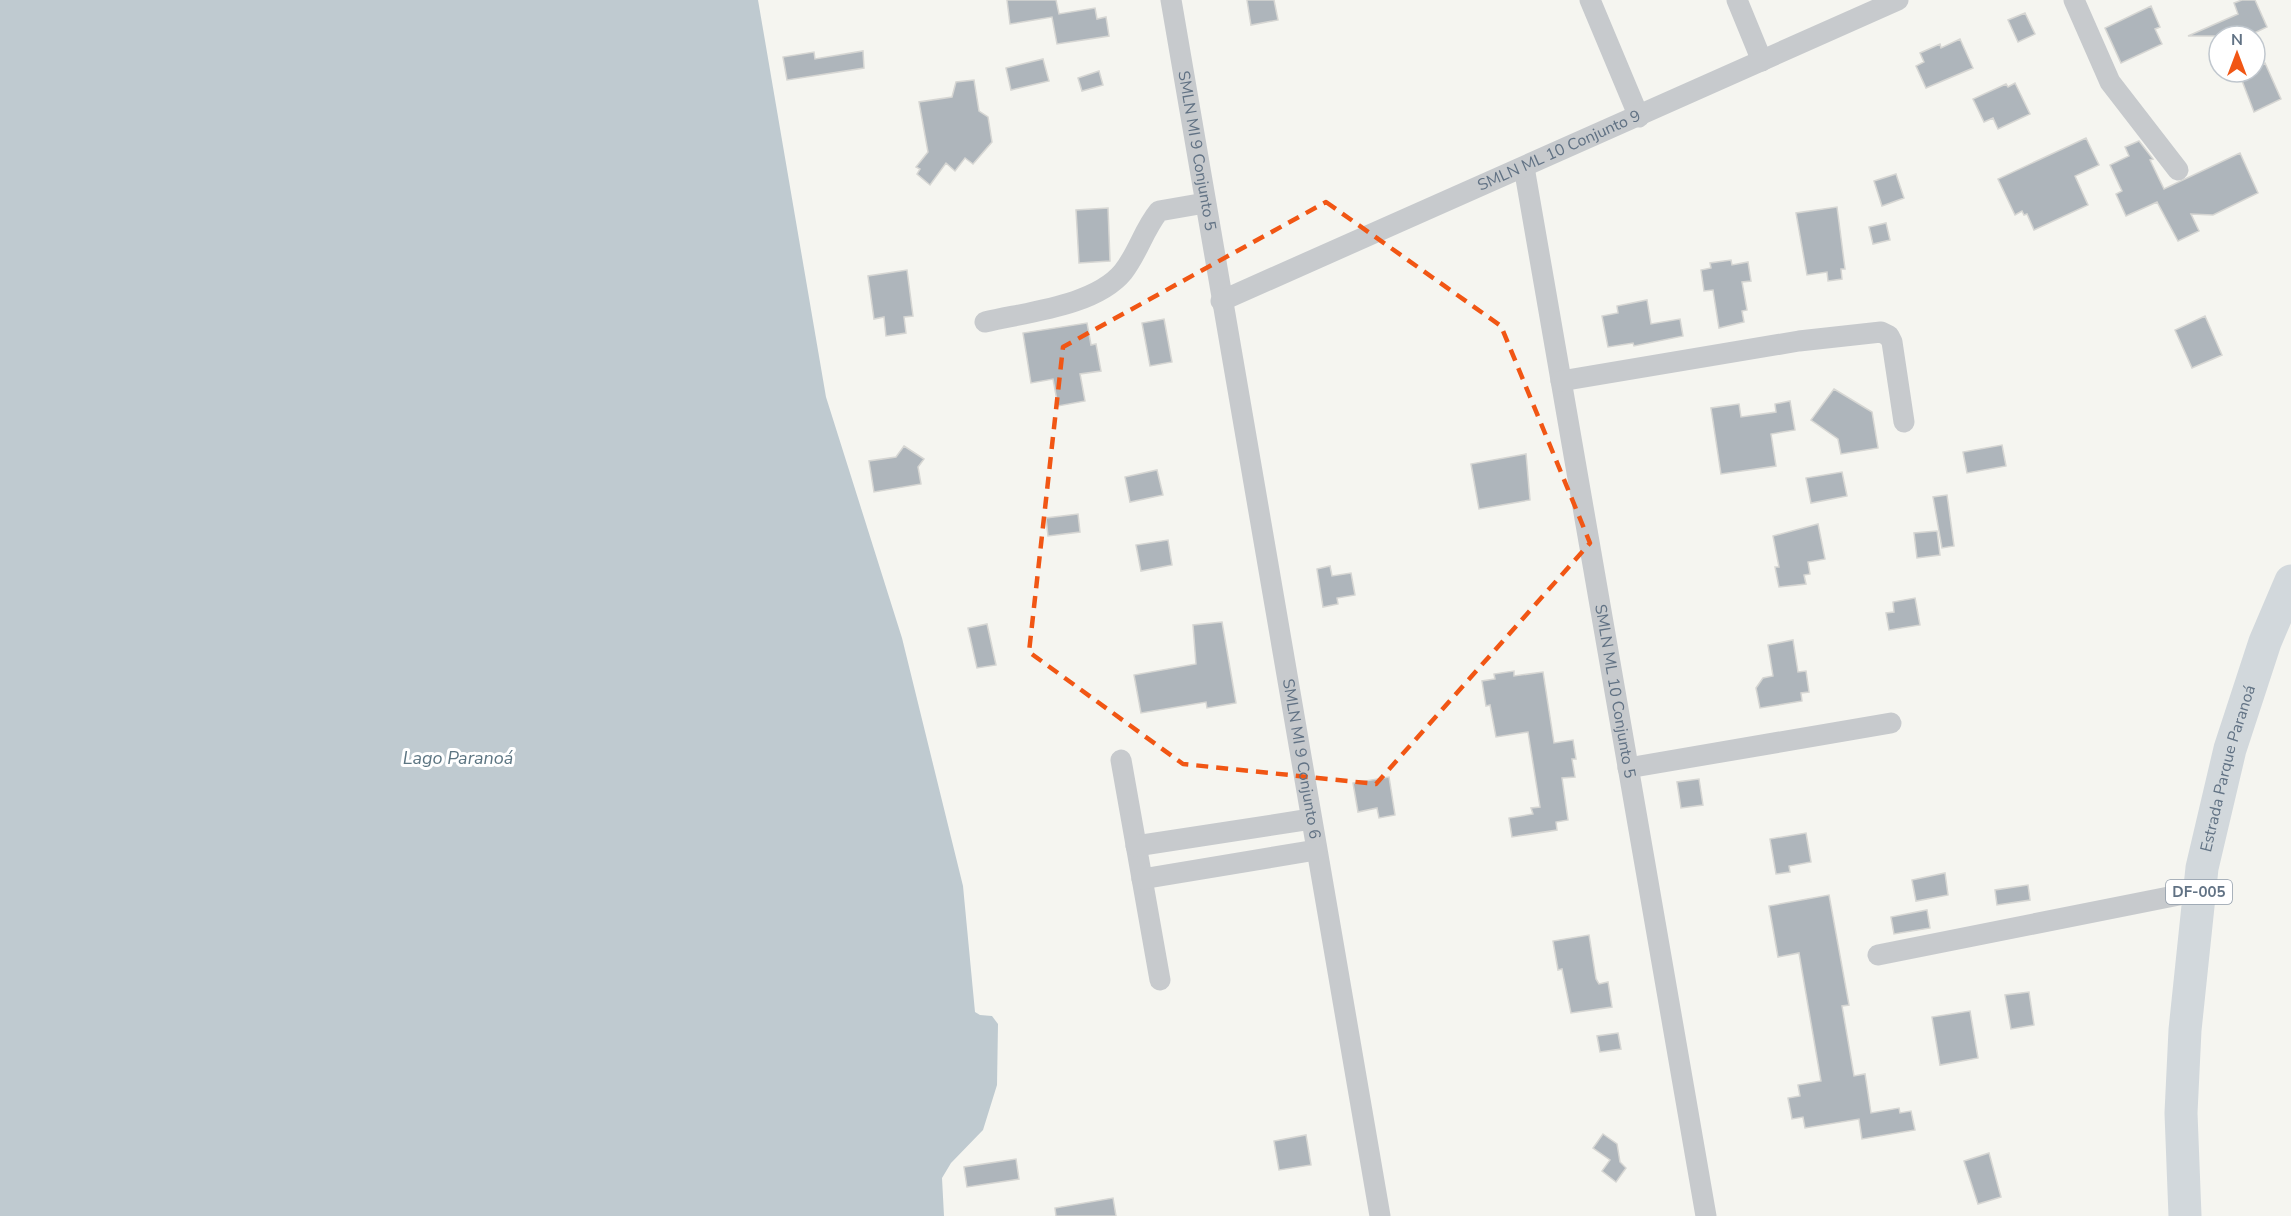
<svg xmlns="http://www.w3.org/2000/svg" width="2291" height="1216" font-family="'Nunito Sans',sans-serif">
<style>
.water{fill:#bfcad0}
.building{fill:#aeb5bb;stroke:#d6d6d3;stroke-width:1.5}
.lines{fill:none;stroke-linecap:round;stroke-linejoin:round}
.street{stroke:#c7cacd;stroke-width:21}
.primary{stroke:#d2d8dc;stroke-width:33}
.marked{fill:none;stroke:#f15614;stroke-width:4.5;stroke-dasharray:12 8;stroke-linejoin:round}
.labels{text-anchor:middle;dominant-baseline:central;stroke-width:6;stroke-linejoin:round;paint-order:stroke}
.shield{fill:#fff;stroke:#909ca9;stroke-width:1.5}
.shield-label{font-size:15px;font-weight:bold;fill:#617284}
.street-label{font-size:16px;fill:#617284;stroke:#fff}
.water-label{font-size:18px;font-style:italic;fill:#5c7582;stroke:#fff}
</style>
<rect width="100%" height="100%" fill="#f5f5f0"/>
<!-- water -->
<path class="water" d="M 0,0 L 758,0 L 826,397 L 902,638 L 963,886 L 975,1012 L 980,1015 L 992,1016 L 998,1024 L 997,1085 L 983,1130 L 951,1163 L 942,1178 L 944,1216 L 0,1216 Z"/>
<!-- building -->
<path class="building" d="M 1007,0 L 1056,0 L 1059,14 L 1095,8 L 1097,19 L 1106,17 L 1109,36 L 1057,44 L 1052,17 L 1010,24 Z
M 1247,0 L 1274,0 L 1278,20 L 1251,25 Z
M 2242,0 L 2255,0 L 2267,27 L 2248,36 L 2188,36 L 2238,14 L 2234,3 Z
M 2151,6 L 2160,27 L 2155,29 L 2162,44 L 2121,63 L 2105,28 Z
M 2025,13 L 2035,34 L 2018,42 L 2008,20 Z
M 1960,39 L 1973,68 L 1926,88 L 1916,66 L 1924,62 L 1920,53 L 1940,44 L 1941,48 Z
M 863,51 L 864,68 L 787,80 L 783,57 L 814,52 L 815,59 Z
M 1043,59 L 1049,81 L 1011,90 L 1006,68 Z
M 2265,63 L 2281,99 L 2254,112 L 2241,78 Z
M 1099,71 L 1103,85 L 1082,91 L 1078,78 Z
M 974,80 L 979,111 L 988,117 L 992,142 L 973,164 L 965,158 L 955,171 L 946,163 L 930,185 L 917,174 L 920,169 L 916,167 L 928,152 L 919,102 L 952,97 L 956,82 Z
M 2015,83 L 2030,114 L 1998,129 L 1993,118 L 1984,122 L 1973,99 L 2006,84 L 2008,87 Z
M 2086,138 L 2099,165 L 2075,176 L 2088,205 L 2034,230 L 2027,214 L 2024,215 L 2022,211 L 2015,215 L 1998,179 Z
M 2139,141 L 2153,159 L 2150,160 L 2164,189 L 2240,153 L 2258,193 L 2213,215 L 2191,214 L 2199,231 L 2178,241 L 2157,202 L 2126,216 L 2116,194 L 2122,191 L 2110,165 L 2129,156 L 2125,147 Z
M 1896,174 L 1904,198 L 1882,206 L 1874,181 Z
M 1837,207 L 1845,269 L 1841,269 L 1842,279 L 1828,281 L 1827,272 L 1807,275 L 1796,213 Z
M 1108,208 L 1110,261 L 1079,263 L 1076,210 Z
M 1886,223 L 1890,240 L 1873,244 L 1869,227 Z
M 1731,260 L 1732,265 L 1748,262 L 1751,281 L 1742,282 L 1747,310 L 1742,311 L 1744,322 L 1719,328 L 1713,290 L 1704,291 L 1701,270 L 1711,268 L 1710,263 Z
M 907,270 L 913,316 L 904,317 L 906,333 L 886,336 L 884,317 L 874,319 L 868,276 Z
M 1647,300 L 1651,324 L 1680,319 L 1683,336 L 1634,346 L 1633,343 L 1608,347 L 1602,316 L 1618,313 L 1617,306 Z
M 2205,316 L 2222,355 L 2192,368 L 2175,330 Z
M 1164,319 L 1172,362 L 1150,366 L 1142,323 Z
M 1087,323 L 1091,345 L 1096,344 L 1101,371 L 1080,374 L 1085,401 L 1058,406 L 1053,379 L 1031,383 L 1023,333 Z
M 1834,389 L 1872,412 L 1878,448 L 1841,454 L 1838,439 L 1811,420 Z
M 1790,401 L 1795,430 L 1771,434 L 1776,466 L 1721,474 L 1711,408 L 1739,404 L 1741,417 L 1776,412 L 1775,404 Z
M 2002,445 L 2006,466 L 1967,473 L 1963,452 Z
M 904,446 L 924,459 L 918,467 L 921,484 L 874,492 L 869,461 L 896,457 Z
M 1526,454 L 1530,500 L 1479,509 L 1471,464 Z
M 1157,470 L 1163,495 L 1130,502 L 1125,477 Z
M 1842,472 L 1847,496 L 1811,503 L 1806,478 Z
M 1947,495 L 1954,546 L 1942,548 L 1933,497 Z
M 1078,514 L 1080,532 L 1048,536 L 1046,518 Z
M 1818,524 L 1825,559 L 1808,562 L 1810,574 L 1804,575 L 1806,584 L 1779,587 L 1775,567 L 1779,567 L 1773,536 Z
M 1937,531 L 1940,555 L 1917,558 L 1914,533 Z
M 1168,540 L 1172,565 L 1141,571 L 1136,545 Z
M 1330,566 L 1332,576 L 1351,573 L 1355,595 L 1337,598 L 1338,604 L 1323,607 L 1317,569 Z
M 1915,598 L 1920,625 L 1889,630 L 1886,613 L 1894,612 L 1893,602 Z
M 1222,622 L 1236,703 L 1207,708 L 1206,702 L 1141,713 L 1134,675 L 1196,664 L 1193,625 Z
M 987,624 L 996,665 L 977,668 L 968,628 Z
M 1793,640 L 1798,672 L 1806,671 L 1809,692 L 1801,693 L 1802,701 L 1760,708 L 1756,688 L 1763,678 L 1773,676 L 1768,645 Z
M 1514,671 L 1514,676 L 1543,672 L 1554,743 L 1573,740 L 1576,759 L 1572,759 L 1575,777 L 1562,778 L 1568,820 L 1556,822 L 1557,830 L 1512,837 L 1509,818 L 1533,814 L 1531,808 L 1540,807 L 1528,732 L 1496,737 L 1490,705 L 1486,706 L 1482,681 L 1495,679 L 1494,674 Z
M 1389,777 L 1395,815 L 1379,818 L 1377,808 L 1358,812 L 1353,783 Z
M 1699,779 L 1703,805 L 1681,808 L 1677,782 Z
M 1806,833 L 1811,862 L 1789,866 L 1790,872 L 1776,874 L 1770,839 Z
M 1945,873 L 1948,895 L 1916,901 L 1912,880 Z
M 2028,885 L 2030,900 L 1997,905 L 1995,890 Z
M 1829,895 L 1849,1005 L 1842,1006 L 1854,1076 L 1865,1074 L 1871,1113 L 1899,1108 L 1900,1113 L 1911,1111 L 1915,1130 L 1862,1139 L 1859,1119 L 1805,1128 L 1803,1117 L 1792,1119 L 1788,1098 L 1800,1096 L 1798,1085 L 1821,1081 L 1799,953 L 1778,957 L 1769,906 Z
M 1927,910 L 1930,928 L 1894,934 L 1891,917 Z
M 1589,935 L 1596,979 L 1599,984 L 1608,982 L 1612,1007 L 1571,1013 L 1562,969 L 1558,970 L 1553,941 Z
M 2029,992 L 2034,1025 L 2011,1029 L 2005,995 Z
M 1970,1011 L 1978,1058 L 1940,1065 L 1932,1017 Z
M 1618,1033 L 1621,1049 L 1600,1052 L 1597,1036 Z
M 1603,1134 L 1617,1144 L 1620,1162 L 1626,1168 L 1616,1182 L 1602,1171 L 1610,1160 L 1593,1148 Z
M 1306,1135 L 1311,1165 L 1279,1170 L 1274,1141 Z
M 1989,1153 L 2001,1197 L 1978,1204 L 1964,1161 Z
M 1016,1159 L 1019,1179 L 967,1187 L 964,1167 Z
M 1113,1198 L 1116,1216 L 1056,1216 L 1055,1208 Z"/>
<g class="lines">
<!-- street -->
<g class="street">
<path id="s1" d="M 1171,0 L 1380,1216"/>
<path d="M 1590,0 L 1639,117"/>
<path d="M 1737,0 L 1762,61"/>
<path d="M 2074,0 L 2110,82 L 2178,170"/>
<path id="s2" d="M 1524,167 L 1706,1216"/>
<path id="s3" d="M 1221,301 L 1898,0"/>
<path d="M 985,322 C 1027,312 1095,306 1123,272 C 1138,253 1144,229 1159,211 L 1205,203"/>
<path d="M 1561,381 L 1799,341 L 1881,332 L 1889,336 L 1892,342 L 1904,422"/>
<path d="M 1121,760 L 1160,980"/>
<path d="M 1628,768 L 1891,723"/>
<path d="M 1136,846 L 1311,819"/>
<path d="M 1142,879 L 1316,850"/>
<path d="M 1878,955 L 2199,891"/>
</g>
<!-- primary -->
<path class="primary" id="s4" d="M 2185,1216 L 2181,1113 L 2185,1030 L 2202,868 L 2230,749 L 2265,642 L 2291,581"/>
</g>
<!-- marked area -->
<path class="marked" d="M 1326,202 L 1501,326 L 1590,543 L 1376,784 L 1183,764 L 1029,652 L 1063,347 Z"/>
<g class="labels">
<!-- shield labels -->
<rect class="shield" x="2166" y="880" width="66" height="24" rx="4.5"/>
<g class="shield-label">
<text x="2199" y="892">DF-005</text>
</g>
<!-- street labels -->
<g class="street-label">
<text stroke="none"><textPath href="#s1" startOffset="153">SMLN MI 9 Conjunto 5</textPath></text>
<text stroke="none"><textPath href="#s3" startOffset="370">SMLN ML 10 Conjunto 9</textPath></text>
<text stroke="none"><textPath href="#s2" startOffset="532">SMLN ML 10 Conjunto 5</textPath></text>
<text stroke="none"><textPath href="#s1" startOffset="770">SMLN MI 9 Conjunto 6</textPath></text>
<text stroke="none"><textPath href="#s4" startOffset="452">Estrada Parque Paranoá</textPath></text>
</g>
<!-- water labels -->
<g class="water-label">
<text x="458" y="758">Lago Paranoá</text>
</g>
</g>
<!-- north arrow -->
<g transform="translate(2237 54)"><circle r="28" fill="#ffffff" stroke="#c0c7ce" stroke-width="1.5"/>
<path d="M0-4.5L10 22L0 15L-10 22Z" fill="#f15614"/>
<text y="-9" font-size="16" font-weight="bold" text-anchor="middle" fill="#617284">N</text>
</g>
</svg>
